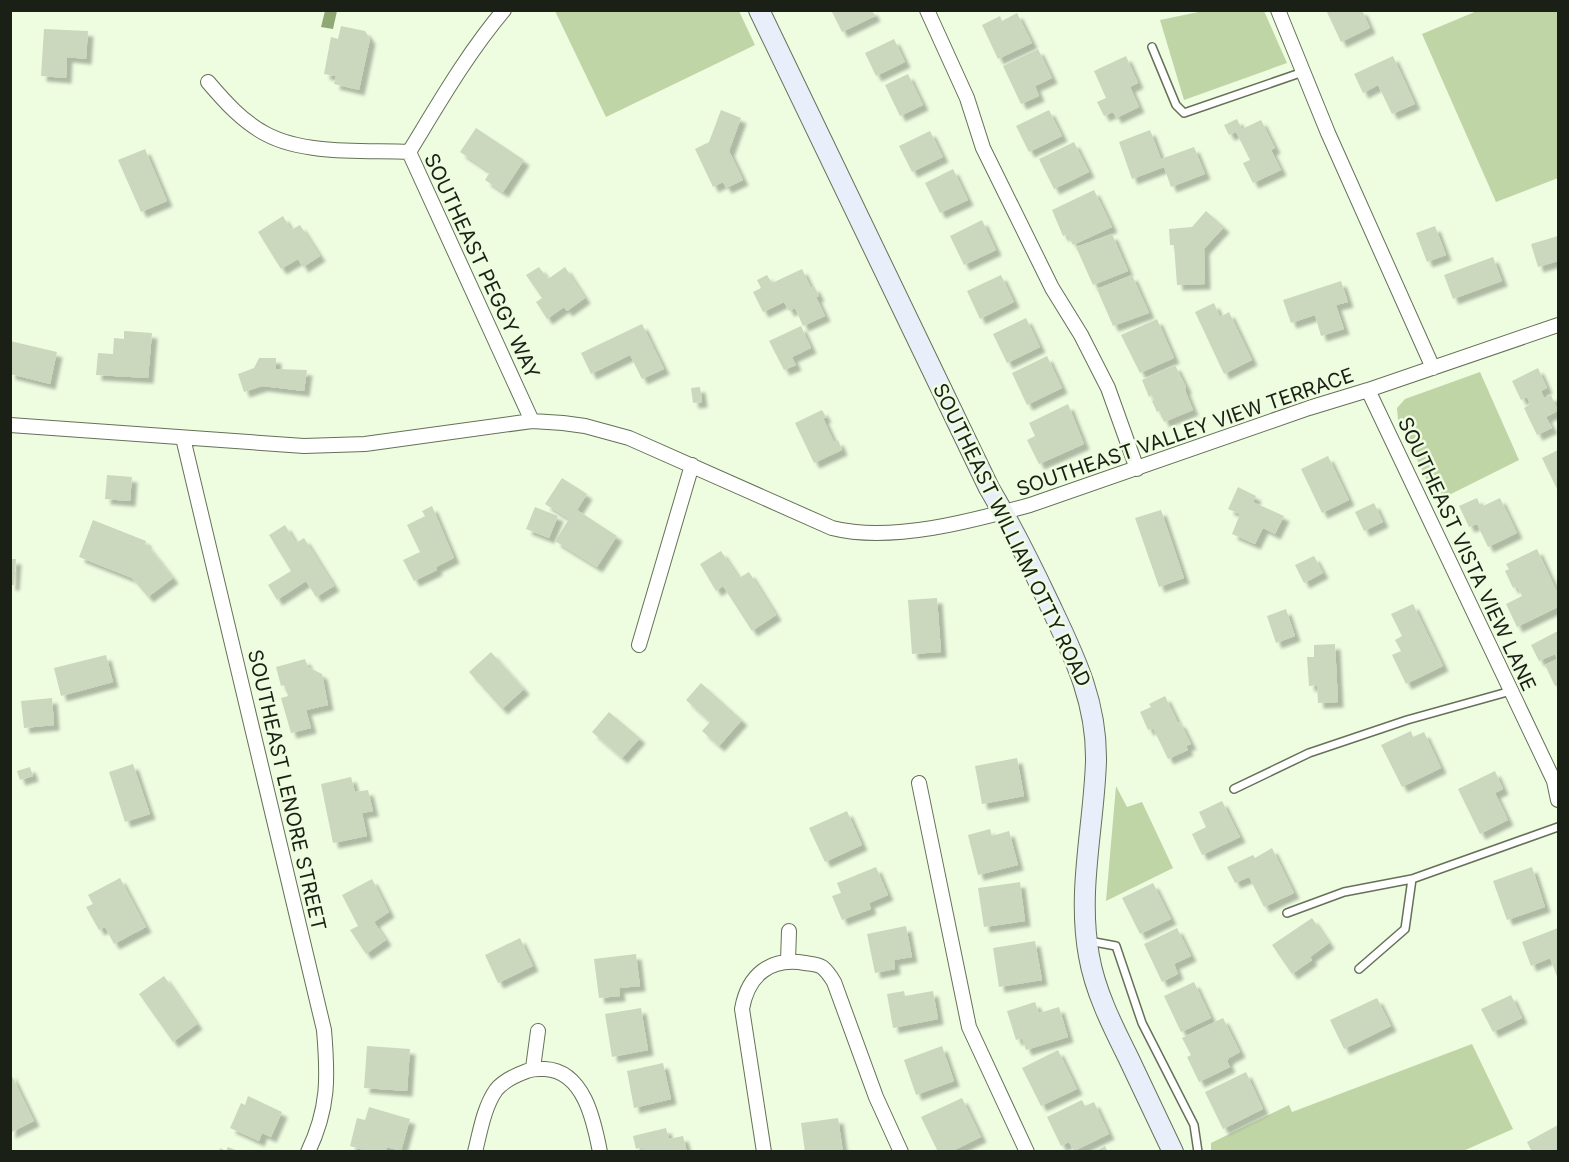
<svg xmlns="http://www.w3.org/2000/svg" width="1569" height="1162" font-family="Inter,sans-serif">
<style>
.green{fill:#bfd5a6}
.water{fill:#90a974}
.building{fill:#cbd8bd;filter:url(#shadow)}
.lines{fill:none;stroke-linecap:round;stroke-linejoin:round}
.lane-casing{stroke:#657158;stroke-width:10}
.street-casing{stroke:#657158;stroke-width:16}
.secondary-casing{stroke:#657158;stroke-width:22}
.lane{stroke:#fff;stroke-width:7}
.street{stroke:#fff;stroke-width:14}
.secondary{stroke:#e8effb;stroke-width:20}
.labels{text-anchor:middle;dominant-baseline:central;stroke-width:5;stroke-linejoin:round;paint-order:stroke}
.street-label{font-size:20px;fill:#1b2016;stroke:#eefce0}
</style>
<defs>
<filter id="shadow"><feDropShadow dx="5.5" dy="5.5" stdDeviation="1.5" flood-color="#0004"/></filter>
</defs>
<rect width="100%" height="100%" fill="#eefce0"/>
<!-- green -->
<path class="green" d="M 1208,10 L 1264,11 L 1287,63 L 1184,100 L 1160,20 Z
M 555,11 L 739,11 L 755,45 L 606,117 Z
M 1477,11 L 1558,11 L 1558,178 L 1496,202 L 1422,34 Z
M 1480,372 L 1519,460 L 1437,501 L 1398,420 L 1397,408 L 1405,399 Z
M 1116,786 L 1127,807 L 1142,802 L 1173,868 L 1106,901 Z
M 1472,1044 L 1513,1129 L 1463,1151 L 1211,1151 L 1211,1143 L 1289,1105 L 1292,1112 Z"/>
<!-- water -->
<path class="water" d="M 325,11 L 337,11 L 333,29 L 321,27 Z"/>
<!-- building -->
<path class="building" d="M 831,10 L 872,10 L 875,16 L 842,32 Z
M 1326,10 L 1362,10 L 1370,28 L 1341,42 Z
M 1017,13 L 1032,43 L 998,59 L 982,25 L 1000,16 L 1002,21 Z
M 341,26 L 365,31 L 370,39 L 359,90 L 334,84 L 336,76 L 324,74 L 331,37 L 338,39 Z
M 44,29 L 88,31 L 86,59 L 67,57 L 66,78 L 41,76 Z
M 894,39 L 905,62 L 876,76 L 865,53 Z
M 1038,49 L 1052,78 L 1035,86 L 1039,96 L 1021,104 L 1003,66 Z
M 1126,56 L 1138,83 L 1130,87 L 1139,107 L 1116,118 L 1113,112 L 1104,116 L 1097,102 L 1106,98 L 1094,71 Z
M 1393,56 L 1415,104 L 1392,114 L 1378,85 L 1363,93 L 1354,74 Z
M 908,74 L 923,105 L 900,116 L 885,85 Z
M 721,110 L 741,118 L 729,151 L 743,180 L 726,188 L 723,182 L 713,187 L 695,149 L 709,142 Z
M 1049,110 L 1062,136 L 1029,152 L 1016,126 Z
M 1237,119 L 1242,129 L 1261,120 L 1275,148 L 1271,150 L 1281,170 L 1253,183 L 1243,163 L 1250,160 L 1236,132 L 1229,135 L 1224,125 Z
M 476,128 L 524,160 L 503,192 L 485,180 L 490,172 L 460,152 Z
M 1150,130 L 1161,159 L 1194,147 L 1205,174 L 1171,187 L 1164,167 L 1132,179 L 1119,142 Z
M 930,131 L 943,157 L 912,172 L 899,146 Z
M 1074,142 L 1089,172 L 1054,189 L 1039,159 Z
M 145,149 L 167,201 L 141,212 L 118,160 Z
M 953,169 L 968,200 L 940,213 L 925,183 Z
M 1094,190 L 1112,227 L 1073,245 L 1067,234 L 1063,236 L 1052,210 Z
M 1206,211 L 1224,227 L 1204,249 L 1205,284 L 1177,285 L 1174,245 L 1170,245 L 1169,229 L 1192,227 Z
M 283,216 L 291,230 L 300,225 L 320,256 L 303,267 L 298,259 L 281,269 L 258,232 Z
M 982,220 L 996,250 L 964,265 L 950,236 Z
M 1435,226 L 1446,255 L 1427,262 L 1416,233 Z
M 1112,234 L 1128,271 L 1093,285 L 1076,247 Z
M 1558,236 L 1558,261 L 1538,267 L 1531,244 Z
M 1493,257 L 1502,281 L 1453,299 L 1444,275 Z
M 539,267 L 548,279 L 565,267 L 585,298 L 567,311 L 564,307 L 547,319 L 536,302 L 542,298 L 526,275 Z
M 802,269 L 811,288 L 814,286 L 819,296 L 816,297 L 825,316 L 803,326 L 795,308 L 789,311 L 784,302 L 763,312 L 753,292 L 761,288 L 757,280 L 767,275 L 772,283 Z
M 1001,275 L 1014,302 L 980,319 L 967,291 Z
M 1132,275 L 1149,313 L 1113,326 L 1097,289 Z
M 1341,281 L 1348,302 L 1336,305 L 1344,329 L 1321,336 L 1315,315 L 1291,323 L 1283,300 Z
M 1214,303 L 1220,317 L 1229,312 L 1252,360 L 1224,374 L 1195,312 Z
M 1026,318 L 1040,347 L 1007,363 L 993,334 Z
M 1157,319 L 1174,358 L 1140,373 L 1121,335 Z
M 642,324 L 664,369 L 642,379 L 630,355 L 591,374 L 581,353 Z
M 801,326 L 811,348 L 792,357 L 796,365 L 784,370 L 769,341 Z
M 124,331 L 152,333 L 148,378 L 96,375 L 98,353 L 113,354 L 114,338 L 124,339 Z
M 10,341 L 57,352 L 50,384 L 10,374 Z
M 1047,356 L 1062,388 L 1027,405 L 1012,373 Z
M 259,358 L 276,358 L 276,369 L 307,370 L 304,391 L 262,386 L 244,392 L 238,374 L 254,368 Z
M 1175,365 L 1186,387 L 1185,390 L 1193,410 L 1164,422 L 1159,411 L 1157,412 L 1152,401 L 1154,400 L 1152,395 L 1149,397 L 1142,380 Z
M 1538,368 L 1547,388 L 1541,391 L 1544,398 L 1551,395 L 1558,411 L 1546,417 L 1552,428 L 1537,435 L 1524,408 L 1530,404 L 1527,397 L 1521,400 L 1512,381 Z
M 700,387 L 702,402 L 693,403 L 691,388 Z
M 1068,404 L 1084,444 L 1039,464 L 1027,440 L 1035,436 L 1029,423 Z
M 822,410 L 826,417 L 823,418 L 834,442 L 838,440 L 842,450 L 814,463 L 795,423 Z
M 1558,450 L 1558,491 L 1542,458 Z
M 1328,456 L 1349,500 L 1322,513 L 1301,469 Z
M 107,475 L 132,477 L 130,501 L 105,499 Z
M 562,478 L 587,494 L 577,510 L 617,536 L 597,567 L 555,541 L 569,519 L 545,504 Z
M 1238,487 L 1256,496 L 1253,502 L 1284,516 L 1275,534 L 1263,528 L 1255,544 L 1232,534 L 1240,514 L 1228,509 Z
M 1477,498 L 1481,507 L 1500,498 L 1517,533 L 1488,547 L 1477,524 L 1469,527 L 1459,506 Z
M 1374,503 L 1383,522 L 1364,531 L 1355,512 Z
M 432,506 L 454,558 L 436,567 L 437,570 L 414,581 L 403,560 L 420,552 L 407,525 L 425,516 L 422,511 Z
M 535,507 L 558,516 L 549,538 L 526,529 Z
M 1161,510 L 1184,578 L 1159,587 L 1135,518 Z
M 93,520 L 146,541 L 145,545 L 146,544 L 173,578 L 148,597 L 132,578 L 79,557 Z
M 285,525 L 296,543 L 304,538 L 334,586 L 316,597 L 306,581 L 277,600 L 268,585 L 291,571 L 269,535 Z
M 1537,549 L 1558,594 L 1558,607 L 1517,627 L 1506,604 L 1522,596 L 1517,586 L 1513,588 L 1505,571 L 1509,569 L 1506,564 Z
M 721,551 L 739,578 L 749,572 L 776,615 L 752,631 L 723,586 L 716,591 L 700,564 Z
M 1314,556 L 1323,573 L 1304,583 L 1295,565 Z
M 10,559 L 16,559 L 14,585 L 10,585 Z
M 937,598 L 941,652 L 912,654 L 908,600 Z
M 1413,604 L 1443,666 L 1406,684 L 1392,655 L 1401,651 L 1395,640 L 1402,636 L 1391,614 Z
M 1286,609 L 1295,636 L 1276,643 L 1267,616 Z
M 1558,631 L 1558,685 L 1555,686 L 1545,665 L 1557,659 L 1555,654 L 1539,661 L 1531,645 Z
M 1335,644 L 1338,702 L 1318,703 L 1317,685 L 1309,686 L 1307,657 L 1314,657 L 1314,645 Z
M 491,652 L 524,689 L 502,709 L 469,672 Z
M 106,655 L 113,682 L 61,696 L 54,668 Z
M 305,659 L 308,667 L 322,674 L 328,705 L 306,710 L 311,728 L 291,733 L 281,698 L 288,696 L 284,685 L 281,686 L 276,667 Z
M 701,683 L 742,720 L 719,746 L 702,731 L 710,722 L 686,700 Z
M 1165,696 L 1178,723 L 1180,722 L 1191,744 L 1186,746 L 1188,750 L 1168,759 L 1153,728 L 1148,730 L 1140,712 L 1151,707 L 1149,704 Z
M 52,698 L 54,725 L 24,728 L 21,701 Z
M 609,712 L 640,738 L 622,758 L 592,732 Z
M 1411,731 L 1413,737 L 1424,732 L 1441,768 L 1402,787 L 1381,745 Z
M 1017,758 L 1024,796 L 982,804 L 975,766 Z
M 133,764 L 150,814 L 125,822 L 109,772 Z
M 30,767 L 33,776 L 20,780 L 17,771 Z
M 1495,771 L 1503,789 L 1495,793 L 1508,820 L 1480,834 L 1458,789 Z
M 351,777 L 355,792 L 368,790 L 373,811 L 362,813 L 367,836 L 333,843 L 321,784 Z
M 1222,801 L 1240,837 L 1202,855 L 1192,834 L 1206,827 L 1199,812 Z
M 847,811 L 862,845 L 825,862 L 809,828 Z
M 990,829 L 992,836 L 1009,831 L 1018,865 L 978,875 L 968,835 Z
M 1272,848 L 1294,893 L 1264,907 L 1249,877 L 1235,883 L 1227,867 L 1253,855 L 1255,858 Z
M 876,867 L 888,895 L 869,903 L 871,909 L 842,920 L 832,896 L 841,893 L 837,883 Z
M 1532,867 L 1545,907 L 1507,920 L 1493,881 Z
M 120,878 L 146,927 L 114,944 L 105,927 L 99,930 L 86,907 L 93,904 L 88,895 Z
M 372,879 L 389,912 L 374,922 L 386,940 L 366,954 L 350,930 L 358,926 L 342,895 Z
M 1020,882 L 1025,921 L 984,927 L 978,888 Z
M 1153,883 L 1171,919 L 1140,934 L 1122,898 Z
M 1312,918 L 1329,943 L 1310,957 L 1312,960 L 1292,974 L 1272,945 Z
M 906,926 L 912,957 L 894,960 L 895,969 L 875,973 L 867,934 Z
M 1177,928 L 1191,956 L 1174,964 L 1178,974 L 1162,982 L 1144,944 Z
M 1558,928 L 1558,979 L 1550,958 L 1531,966 L 1522,942 Z
M 520,938 L 533,966 L 498,983 L 485,955 Z
M 1035,941 L 1042,980 L 999,987 L 993,948 Z
M 636,954 L 640,986 L 619,988 L 620,996 L 599,998 L 594,959 Z
M 164,976 L 197,1024 L 173,1042 L 139,994 Z
M 1194,982 L 1211,1018 L 1181,1032 L 1164,996 Z
M 904,991 L 905,996 L 933,991 L 938,1019 L 893,1028 L 887,994 Z
M 1511,995 L 1522,1018 L 1493,1032 L 1481,1009 Z
M 1377,998 L 1391,1026 L 1344,1049 L 1330,1020 Z
M 1035,1002 L 1039,1013 L 1059,1007 L 1068,1037 L 1026,1050 L 1022,1038 L 1016,1040 L 1007,1011 Z
M 641,1008 L 648,1050 L 612,1057 L 605,1014 Z
M 1223,1018 L 1240,1052 L 1229,1058 L 1227,1061 L 1230,1067 L 1199,1082 L 1187,1057 L 1191,1055 L 1182,1038 Z
M 367,1046 L 410,1049 L 407,1091 L 364,1088 Z
M 942,1046 L 954,1081 L 916,1095 L 904,1060 Z
M 1058,1050 L 1077,1089 L 1041,1106 L 1022,1068 Z
M 663,1063 L 671,1099 L 634,1108 L 627,1071 Z
M 10,1072 L 34,1121 L 10,1133 Z
M 1246,1072 L 1263,1109 L 1223,1129 L 1205,1092 Z
M 248,1096 L 282,1112 L 271,1137 L 262,1133 L 259,1141 L 230,1128 L 241,1103 L 245,1105 Z
M 962,1098 L 981,1137 L 950,1152 L 938,1152 L 921,1117 Z
M 1082,1100 L 1085,1106 L 1094,1102 L 1109,1134 L 1074,1151 L 1069,1142 L 1061,1146 L 1047,1117 Z
M 369,1107 L 410,1119 L 401,1151 L 387,1147 L 385,1152 L 371,1152 L 350,1146 L 357,1118 L 365,1120 Z
M 838,1118 L 843,1152 L 805,1152 L 801,1123 Z
M 1558,1125 L 1558,1152 L 1532,1152 L 1527,1142 Z
M 666,1128 L 669,1139 L 683,1136 L 687,1152 L 643,1152 L 642,1147 L 636,1149 L 633,1136 Z
M 1105,1146 L 1108,1152 L 1094,1152 Z
M 228,1147 L 238,1151 L 238,1152 L 219,1152 L 220,1148 L 226,1151 Z"/>
<g class="lines">
<defs>
<path id="lane" d="M 1152,47 L 1176,105 L 1184,113 L 1303,72
M 1234,789 L 1309,753 L 1407,720 L 1511,691
M 1287,913 L 1344,892 L 1412,879
M 1089,941 L 1116,946 L 1142,1023 L 1194,1125 L 1198,1152
M 1359,969 L 1405,929 L 1412,879 L 1558,827"/>
<path id="street" d="M 504,10 C 467,54 439,103 409,152 L 532,421
M 927,10 L 967,98 L 983,148 L 1052,288 L 1081,335 L 1108,388 L 1137,469
M 1278,10 L 1328,133 L 1433,368
M 208,82 C 225,102 243,122 266,134 C 305,155 365,150 409,152
M 1368,390 L 1554,781 L 1558,800
M 10,425 L 304,446 L 365,444 L 532,421 L 563,423 L 585,426 L 629,438 L 832,528 C 891,543 972,521 1030,505 L 1309,408 L 1368,390 L 1558,325
M 183,438 L 324,1030 C 328,1077 329,1108 308,1152
M 639,645 L 692,465
M 919,783 L 969,1027 L 1027,1152
M 788,961 L 789,931
M 533,1068 L 538,1031
M 475,1152 C 480,1132 484,1107 496,1090 C 504,1080 516,1075 527,1071 C 534,1068 539,1069 545,1069 C 584,1071 594,1121 600,1152
M 764,1152 L 742,1009 C 748,975 770,957 805,963 C 811,964 817,964 822,967 C 827,971 831,977 834,982 L 876,1097 L 901,1152"/>
<path id="secondary" d="M 759,10 L 989,488 C 1011,525 1030,563 1048,601 C 1073,654 1097,700 1096,761 C 1094,826 1077,891 1089,956 C 1095,991 1112,1025 1128,1057 C 1143,1089 1158,1120 1173,1152"/>
</defs>
<!-- lane casing -->
<use href="#lane" class="lane-casing"/>
<!-- street casing -->
<use href="#street" class="street-casing"/>
<!-- secondary casing -->
<use href="#secondary" class="secondary-casing"/>
<!-- lane -->
<use href="#lane" class="lane"/>
<!-- street -->
<use href="#street" class="street"/>
<!-- secondary -->
<use href="#secondary" class="secondary"/>
</g>
<g class="labels">
<!-- street labels -->
<g class="street-label">
<text transform="translate(482 266) rotate(65)">SOUTHEAST PEGGY WAY</text>
<text transform="translate(1185 432) rotate(-19)">SOUTHEAST VALLEY VIEW TERRACE</text>
<text transform="translate(1012 535) rotate(64)">SOUTHEAST WILLIAM OTTY ROAD</text>
<text transform="translate(1467 554) rotate(65)">SOUTHEAST VISTA VIEW LANE</text>
<text transform="translate(287 790) rotate(77)">SOUTHEAST LENORE STREET</text>
</g>
</g>
<!-- border -->
<rect width="1569" height="1162" fill="none" stroke="#1b2016" stroke-width="24"/>
</svg>
